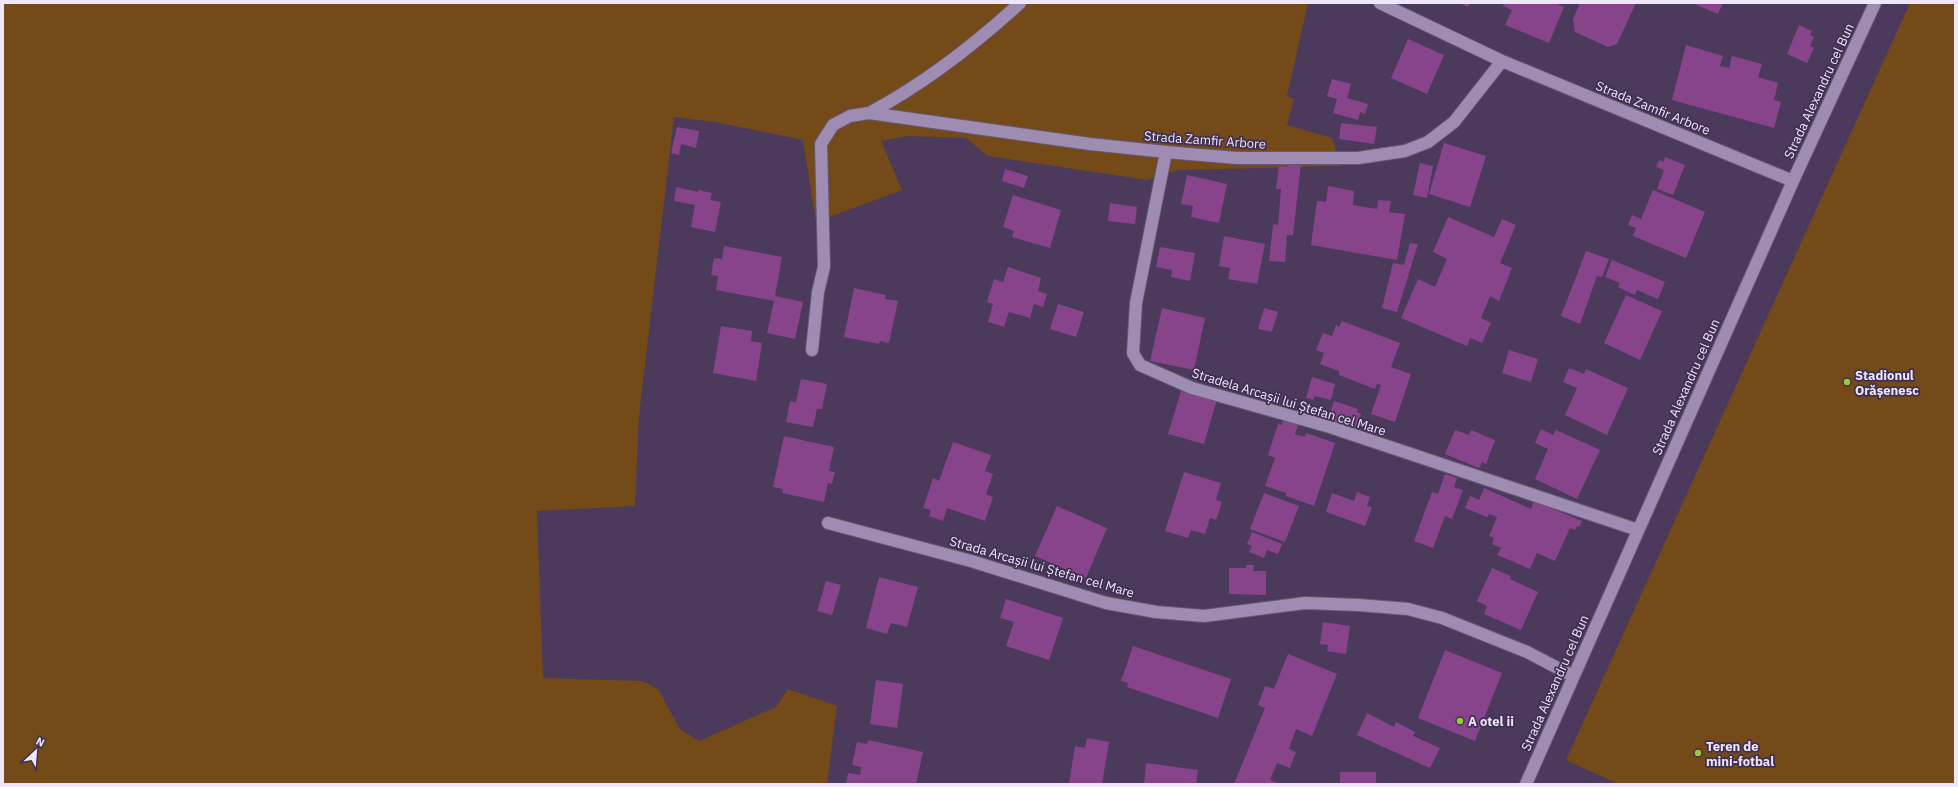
<svg xmlns="http://www.w3.org/2000/svg" width="1958" height="787" font-family="'IBM Plex Sans',sans-serif">
<style>
.green{fill:#734a18}
.building{fill:#88448a}
.lines{fill:none;stroke-linecap:round;stroke-linejoin:round}
.minor-casing{stroke:#665875;stroke-width:14}
.minor{stroke:#9e8cb3;stroke-width:12}
.poi-dot{fill:#9acb34;stroke:#403051;stroke-width:1.5}
.labels{text-anchor:middle;dominant-baseline:central;stroke-width:3.5;stroke-linejoin:round;paint-order:stroke}
.street-label{font-size:13px;fill:#efe6fb;stroke:#403051}
.poi-label{font-size:13px;font-weight:bold;fill:#efe6fb;stroke:#403051;text-anchor:start}
</style>
<rect width="100%" height="100%" fill="#4b3a5c"/>
<!-- green -->
<path class="green" d="M 3,3 L 1308,3 L 1287,96 L 1294,99 L 1287,125 L 1332,138 L 1341,166 L 1178,170 L 1147,180 L 988,156 L 966,138 L 907,136 L 881,141 L 902,190 L 816,222 L 803,140 L 715,122 L 674,117 L 639,416 L 635,506 L 537,511 L 543,678 L 642,681 L 658,689 L 680,729 L 699,741 L 776,707 L 788,689 L 837,706 L 827,784 L 3,784 Z
M 1910,3 L 1955,3 L 1955,784 L 1618,784 L 1566,760 Z"/>
<!-- building -->
<path class="building" d="M 1460,3 L 1470,3 L 1468,7 Z
M 1504,3 L 1555,3 L 1564,7 L 1549,43 L 1505,25 L 1512,10 L 1503,6 Z
M 1580,3 L 1636,3 L 1617,44 L 1608,47 L 1575,32 L 1573,19 Z
M 1692,3 L 1723,3 L 1718,14 Z
M 1799,25 L 1812,31 L 1810,35 L 1814,37 L 1810,46 L 1814,48 L 1807,63 L 1787,54 Z
M 1408,39 L 1444,55 L 1427,94 L 1391,78 Z
M 1686,45 L 1723,56 L 1720,66 L 1729,68 L 1732,56 L 1762,64 L 1758,77 L 1778,83 L 1774,100 L 1781,102 L 1774,128 L 1672,100 Z
M 1332,79 L 1351,84 L 1347,98 L 1368,104 L 1365,114 L 1360,112 L 1358,120 L 1333,113 L 1337,99 L 1327,96 Z
M 1341,123 L 1377,127 L 1374,144 L 1339,139 Z
M 677,127 L 699,131 L 696,148 L 681,144 L 679,155 L 671,153 Z
M 1444,143 L 1486,156 L 1470,207 L 1429,194 Z
M 1665,157 L 1685,165 L 1673,195 L 1657,189 L 1664,170 L 1656,167 L 1659,160 L 1664,162 Z
M 1288,163 L 1301,164 L 1293,235 L 1287,235 L 1285,262 L 1269,261 L 1273,224 L 1278,225 L 1281,189 L 1276,189 L 1279,166 L 1288,167 Z
M 1420,163 L 1433,166 L 1427,198 L 1413,195 Z
M 1005,169 L 1028,176 L 1024,188 L 1002,181 Z
M 1187,175 L 1227,184 L 1219,223 L 1191,217 L 1193,206 L 1181,204 Z
M 1328,186 L 1354,191 L 1353,205 L 1377,209 L 1378,200 L 1391,201 L 1389,212 L 1405,214 L 1397,260 L 1311,245 L 1317,201 L 1326,202 Z
M 676,187 L 698,192 L 698,190 L 712,193 L 710,200 L 721,202 L 715,232 L 691,227 L 695,205 L 674,201 Z
M 1653,190 L 1705,212 L 1686,258 L 1633,236 L 1636,228 L 1628,225 L 1632,215 L 1641,219 Z
M 1013,195 L 1061,210 L 1050,248 L 1012,237 L 1014,231 L 1003,227 Z
M 1110,203 L 1137,207 L 1135,224 L 1108,221 Z
M 1448,217 L 1494,237 L 1502,219 L 1516,225 L 1500,263 L 1512,268 L 1499,301 L 1490,296 L 1481,318 L 1491,323 L 1482,343 L 1470,338 L 1467,346 L 1401,318 L 1418,279 L 1435,287 L 1447,259 L 1433,252 Z
M 1224,236 L 1265,244 L 1257,284 L 1228,279 L 1230,268 L 1219,266 Z
M 1410,243 L 1418,244 L 1397,312 L 1382,308 L 1393,263 L 1404,265 Z
M 724,246 L 782,257 L 775,296 L 803,302 L 795,339 L 767,333 L 774,301 L 716,290 L 718,276 L 711,275 L 714,258 L 722,259 Z
M 1160,247 L 1195,253 L 1190,281 L 1171,277 L 1172,270 L 1156,267 Z
M 1586,251 L 1609,259 L 1602,277 L 1597,276 L 1580,324 L 1561,316 Z
M 1612,260 L 1665,282 L 1658,299 L 1637,290 L 1635,295 L 1618,287 L 1620,283 L 1605,277 Z
M 1008,267 L 1041,278 L 1038,291 L 1047,294 L 1043,307 L 1034,304 L 1030,318 L 1009,312 L 1004,327 L 988,322 L 993,304 L 987,302 L 994,279 L 1003,282 Z
M 854,288 L 886,295 L 885,299 L 898,301 L 889,343 L 880,341 L 879,344 L 844,337 Z
M 1626,295 L 1662,311 L 1640,360 L 1604,343 Z
M 1058,304 L 1084,312 L 1076,337 L 1050,329 Z
M 1162,308 L 1205,318 L 1194,370 L 1150,361 Z
M 1264,308 L 1278,312 L 1272,332 L 1258,329 Z
M 1342,321 L 1400,343 L 1391,367 L 1411,374 L 1395,422 L 1371,414 L 1381,385 L 1377,384 L 1375,389 L 1339,375 L 1339,371 L 1320,364 L 1324,353 L 1316,350 L 1323,333 L 1332,336 L 1336,325 L 1339,327 Z
M 721,326 L 752,331 L 751,341 L 762,343 L 756,381 L 713,373 Z
M 1509,350 L 1538,359 L 1531,382 L 1502,373 Z
M 1569,368 L 1584,374 L 1586,369 L 1628,388 L 1607,435 L 1565,415 L 1577,388 L 1563,382 Z
M 1312,377 L 1335,384 L 1331,400 L 1315,396 L 1313,400 L 1306,398 Z
M 801,379 L 827,384 L 822,409 L 817,409 L 813,427 L 786,422 L 790,401 L 796,402 Z
M 1182,388 L 1217,399 L 1204,444 L 1168,434 Z
M 1334,401 L 1358,409 L 1357,412 L 1361,414 L 1357,429 L 1328,419 Z
M 1283,420 L 1298,425 L 1295,434 L 1305,437 L 1306,433 L 1335,443 L 1314,506 L 1286,496 L 1286,493 L 1265,486 L 1275,458 L 1268,455 L 1278,424 L 1282,425 Z
M 1541,429 L 1553,435 L 1556,430 L 1600,450 L 1577,499 L 1535,479 L 1548,449 L 1535,443 Z
M 1455,430 L 1469,435 L 1471,430 L 1495,440 L 1486,464 L 1482,462 L 1479,468 L 1445,454 Z
M 784,436 L 834,447 L 829,471 L 835,472 L 832,484 L 828,483 L 824,502 L 782,493 L 783,489 L 773,487 Z
M 953,442 L 991,455 L 985,471 L 993,474 L 986,494 L 993,497 L 985,521 L 947,508 L 943,521 L 929,516 L 931,510 L 923,508 L 933,478 L 939,481 Z
M 1184,472 L 1221,483 L 1216,500 L 1222,502 L 1216,520 L 1210,518 L 1205,534 L 1191,530 L 1188,538 L 1165,531 Z
M 1445,474 L 1457,478 L 1454,487 L 1463,490 L 1452,519 L 1445,516 L 1433,548 L 1414,541 L 1432,492 L 1438,494 Z
M 1484,488 L 1531,509 L 1534,501 L 1582,521 L 1579,527 L 1577,526 L 1575,530 L 1570,528 L 1555,561 L 1537,553 L 1530,569 L 1497,555 L 1501,548 L 1492,544 L 1494,538 L 1489,536 L 1497,517 L 1489,514 L 1487,517 L 1465,508 L 1470,496 L 1479,500 Z
M 1357,492 L 1370,497 L 1367,506 L 1372,507 L 1365,526 L 1326,512 L 1332,493 L 1354,501 Z
M 1264,493 L 1299,506 L 1285,542 L 1250,529 Z
M 1057,506 L 1107,528 L 1086,578 L 1035,556 Z
M 1252,532 L 1282,544 L 1278,554 L 1267,550 L 1264,558 L 1249,552 L 1252,546 L 1247,544 Z
M 1246,565 L 1254,565 L 1253,571 L 1266,571 L 1266,595 L 1229,594 L 1229,568 L 1246,568 Z
M 1492,568 L 1511,576 L 1510,579 L 1538,592 L 1521,630 L 1484,614 L 1487,606 L 1477,601 Z
M 879,577 L 918,587 L 907,627 L 891,623 L 887,634 L 866,628 Z
M 826,581 L 841,585 L 832,615 L 817,611 Z
M 1006,599 L 1063,618 L 1049,660 L 1006,646 L 1014,622 L 1000,618 Z
M 1323,622 L 1350,626 L 1346,654 L 1327,651 L 1328,645 L 1320,644 Z
M 1133,646 L 1231,679 L 1218,718 L 1127,687 L 1128,683 L 1121,681 Z
M 1445,650 L 1502,673 L 1475,741 L 1418,718 Z
M 1288,654 L 1337,674 L 1318,721 L 1312,736 L 1296,729 L 1289,749 L 1296,752 L 1290,768 L 1277,763 L 1270,780 L 1280,784 L 1234,784 L 1265,708 L 1258,705 L 1265,686 L 1274,689 Z
M 876,680 L 903,684 L 897,728 L 870,724 Z
M 1367,713 L 1394,727 L 1396,722 L 1415,732 L 1413,736 L 1440,748 L 1430,768 L 1357,735 Z
M 1087,738 L 1109,742 L 1102,784 L 1069,784 L 1075,746 L 1085,748 Z
M 868,740 L 923,752 L 916,784 L 846,784 L 848,773 L 860,775 L 861,767 L 852,765 L 857,742 L 867,744 Z
M 1146,763 L 1198,770 L 1196,784 L 1144,784 Z
M 1340,772 L 1376,772 L 1376,784 L 1340,784 Z"/>
<g class="lines">
<defs>
<path id="minor" d="M 1380,3 L 1502,61 L 1793,181
M 869,113 C 924,84 974,45 1020,3
M 1166,152 L 1136,303 L 1133,353 L 1140,365 L 1192,388 L 1330,427 L 1638,530
M 812,350 L 818,292 L 824,267 L 821,144 L 833,125 L 850,116 L 869,113 L 1090,144 L 1166,152 L 1236,158 L 1358,158 L 1405,151 L 1428,142 L 1454,122 L 1502,61
M 828,523 L 971,561 L 1106,603 L 1156,612 L 1204,616 L 1305,603 L 1359,605 L 1408,609 L 1442,618 L 1527,652 L 1573,676
M 1526,784 L 1793,181 L 1875,3"/>
</defs>
<!-- minor casing -->
<use href="#minor" class="minor-casing"/>
<!-- minor -->
<use href="#minor" class="minor"/>
</g>
<!-- markers -->
<g class="poi-dot">
<circle cx="1847" cy="382" r="4"/>
<circle cx="1460" cy="721" r="4"/>
<circle cx="1698" cy="753" r="4"/>
</g>
<g class="labels">
<!-- street labels -->
<g class="street-label">
<text transform="translate(1819 91) rotate(-65)">Strada Alexandru cel Bun</text>
<text transform="translate(1653 108) rotate(22)">Strada Zamfir Arbore</text>
<text transform="translate(1205 140) rotate(4)">Strada Zamfir Arbore</text>
<text transform="translate(1686 387) rotate(-66)">Strada Alexandru cel Bun</text>
<text transform="translate(1289 402) rotate(17)">Stradela Arcașii lui Ștefan cel Mare</text>
<text transform="translate(1042 567) rotate(16)">Strada Arcașii lui Ștefan cel Mare</text>
<text transform="translate(1555 683) rotate(-66)">Strada Alexandru cel Bun</text>
</g>
<!-- poi labels -->
<g class="poi-label">
<text x="1855" y="375">Stadionul<tspan x="1855" dy="15">Orășenesc</tspan></text>
<text x="1468" y="721">A otel ii</text>
<text x="1706" y="746">Teren de<tspan x="1706" dy="15">mini-fotbal</tspan></text>
</g>
</g>
<!-- border -->
<rect width="1958" height="787" fill="none" stroke="#efe6fb" stroke-width="8"/>
<!-- north arrow -->
<g transform="translate(36 751) rotate(26)" stroke="#403051" stroke-width="3" paint-order="stroke">
<path d="M0-3L7 15L0 10L-7 15Z" fill="#efe6fb"/>
<text y="-6" font-size="11" font-weight="bold" text-anchor="middle" fill="#efe6fb">N</text>
</g>
</svg>
